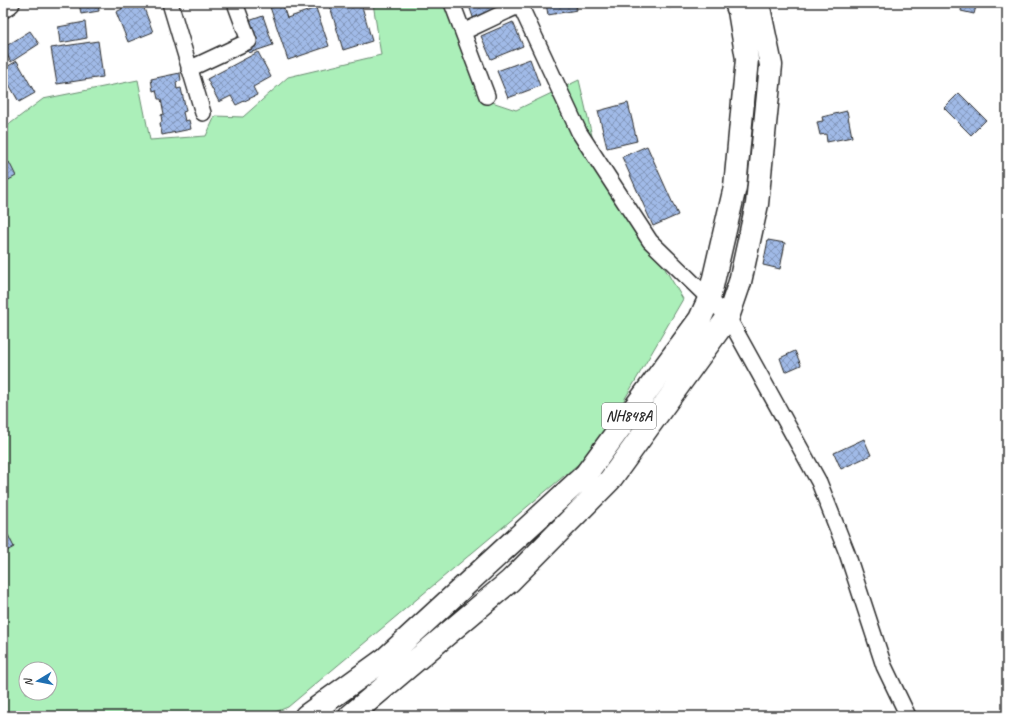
<svg xmlns="http://www.w3.org/2000/svg" width="1010" height="719" font-family="Caveat,sans-serif">
<style>
.grass{fill:#abefb9;stroke:#6b8d72;fill-rule:evenodd}
.building{fill:url(#building-cross-hatch);stroke:#2b2b2b}
.lines{fill:none;stroke-linecap:round;stroke-linejoin:round}
.street-casing{stroke:#2b2b2b;stroke-width:18}
.secondary-casing{stroke:#2b2b2b;stroke-width:24}
.highway-casing{stroke:#2b2b2b;stroke-width:25}
.street{stroke:#fff;stroke-width:15}
.secondary{stroke:#fff;stroke-width:21}
.highway{stroke:#fff;stroke-width:22}
.labels{text-anchor:middle;dominant-baseline:central;stroke-width:3.5;stroke-linejoin:round;paint-order:stroke}
.shield{fill:#fff;stroke:#6b6b6b;stroke-width:1}
.shield-label{font-size:15px;font-weight:bold;fill:#2b2b2b}
</style>
<defs>
<pattern id="building-cross-hatch" width="8" height="8" patternUnits="userSpaceOnUse"><rect width="8" height="8" fill="#a0bae7"/><path d="M0 0l8 8M0 8l8-8" fill="none" stroke="#8397bb"/></pattern>
</defs>
<rect width="100%" height="100%" fill="#fff"/>
<filter id="ink" filterUnits="userSpaceOnUse"><feTurbulence type="fractalNoise" baseFrequency=".025" numOctaves="2"/><feDisplacementMap in="SourceGraphic" scale="8" xChannelSelector="R" yChannelSelector="G"/><feConvolveMatrix kernelMatrix="1 2 1 2 8 2 1 2 1" color-interpolation-filters="sRGB"/></filter>
<g filter="url(#ink)">
<!-- grass -->
<path class="grass" d="M 373,3 L 450,3 L 489,101 L 516,110 L 579,80 L 596,153 L 683,299 L 595,450 L 288,707 L 265,716 L 3,716 L 3,129 L 43,99 L 138,80 L 150,140 L 206,136 L 215,116 L 243,117 L 288,77 L 381,55 ZM 26,669 L 50,669 L 50,693 L 26,693 Z"/>
<!-- building -->
<path class="building" d="M 79,3 L 98,3 L 99,11 L 81,14 Z
M 120,3 L 142,3 L 153,32 L 128,42 L 116,12 L 122,9 Z
M 282,3 L 287,18 L 316,8 L 329,46 L 288,60 L 269,4 Z
M 329,3 L 361,3 L 372,41 L 343,50 Z
M 468,3 L 519,3 L 474,20 Z
M 546,3 L 576,3 L 577,10 L 548,15 Z
M 668,3 L 692,3 L 669,8 Z
M 962,3 L 977,3 L 974,14 L 961,11 Z
M 263,16 L 273,45 L 249,53 L 243,23 Z
M 85,22 L 87,38 L 60,43 L 58,27 Z
M 513,22 L 523,46 L 491,59 L 481,36 Z
M 30,31 L 39,44 L 11,62 L 3,48 Z
M 98,41 L 103,77 L 57,84 L 51,48 Z
M 258,52 L 271,77 L 253,87 L 257,95 L 236,105 L 231,96 L 219,102 L 207,79 Z
M 530,59 L 540,86 L 508,98 L 497,71 Z
M 17,61 L 35,93 L 19,102 L 3,74 L 3,69 Z
M 180,73 L 181,81 L 176,82 L 177,89 L 181,88 L 186,111 L 183,112 L 185,121 L 189,120 L 191,129 L 162,135 L 160,123 L 162,122 L 161,115 L 164,114 L 161,99 L 158,99 L 156,90 L 153,91 L 151,79 Z
M 959,93 L 986,120 L 971,135 L 944,108 Z
M 628,103 L 637,141 L 607,148 L 598,111 Z
M 847,111 L 852,137 L 827,142 L 826,134 L 820,135 L 817,122 L 823,121 L 822,117 Z
M 647,146 L 678,215 L 653,226 L 622,157 Z
M 9,162 L 16,176 L 3,183 L 3,165 Z
M 768,240 L 785,243 L 780,269 L 763,265 Z
M 795,351 L 801,365 L 785,372 L 780,358 Z
M 864,439 L 871,455 L 841,469 L 834,453 Z
M 8,535 L 14,547 L 3,553 L 3,537 Z"/>
<g class="lines">
<defs>
<path id="street" d="M 170,3 L 203,113
M 452,3 L 487,96
M 523,3 L 520,5 L 579,132 L 650,241 L 728,317 L 819,482 L 847,553 L 884,666 L 908,716
M 463,32 L 520,5
M 189,69 L 249,41 L 235,3"/>
<path id="secondary" d="M 3,7 L 9,3"/>
<path id="highway" d="M 306,716 L 385,659 L 586,474 L 700,319 L 709,299 L 735,187 L 747,59 L 739,11 L 736,3
M 350,716 L 510,581 L 610,480 L 728,317 L 740,282 L 757,204 L 771,65 L 758,3"/>
</defs>
<!-- street casing -->
<use href="#street" class="street-casing"/>
<!-- secondary casing -->
<use href="#secondary" class="secondary-casing"/>
<!-- highway casing -->
<use href="#highway" class="highway-casing"/>
<!-- street -->
<use href="#street" class="street"/>
<!-- secondary -->
<use href="#secondary" class="secondary"/>
<!-- highway -->
<use href="#highway" class="highway"/>
</g>
</g>
<g class="labels">
<!-- shield labels -->
<rect class="shield" x="602" y="403" width="54" height="26" rx="3"/>
<g class="shield-label">
<text x="629" y="416">NH848A</text>
</g>
</g>
<!-- margin -->
<rect width="1010" height="719" fill="none" stroke="#fff" stroke-width="16"/>
<rect x="8" y="8" width="994" height="703" fill="none" stroke="#2b2b2b" stroke-width="1.5" filter="url(#ink)"/>
<!-- north arrow -->
<g transform="translate(38 681) rotate(260)"><circle r="19" fill="#ffffff" stroke="#aaaaaa"/>
<path d="M0-3L7 15L0 10L-7 15Z" fill="#1f6fb2"/>
<text y="-6" font-size="11" font-weight="bold" text-anchor="middle" fill="#2b2b2b">N</text>
</g>
</svg>
